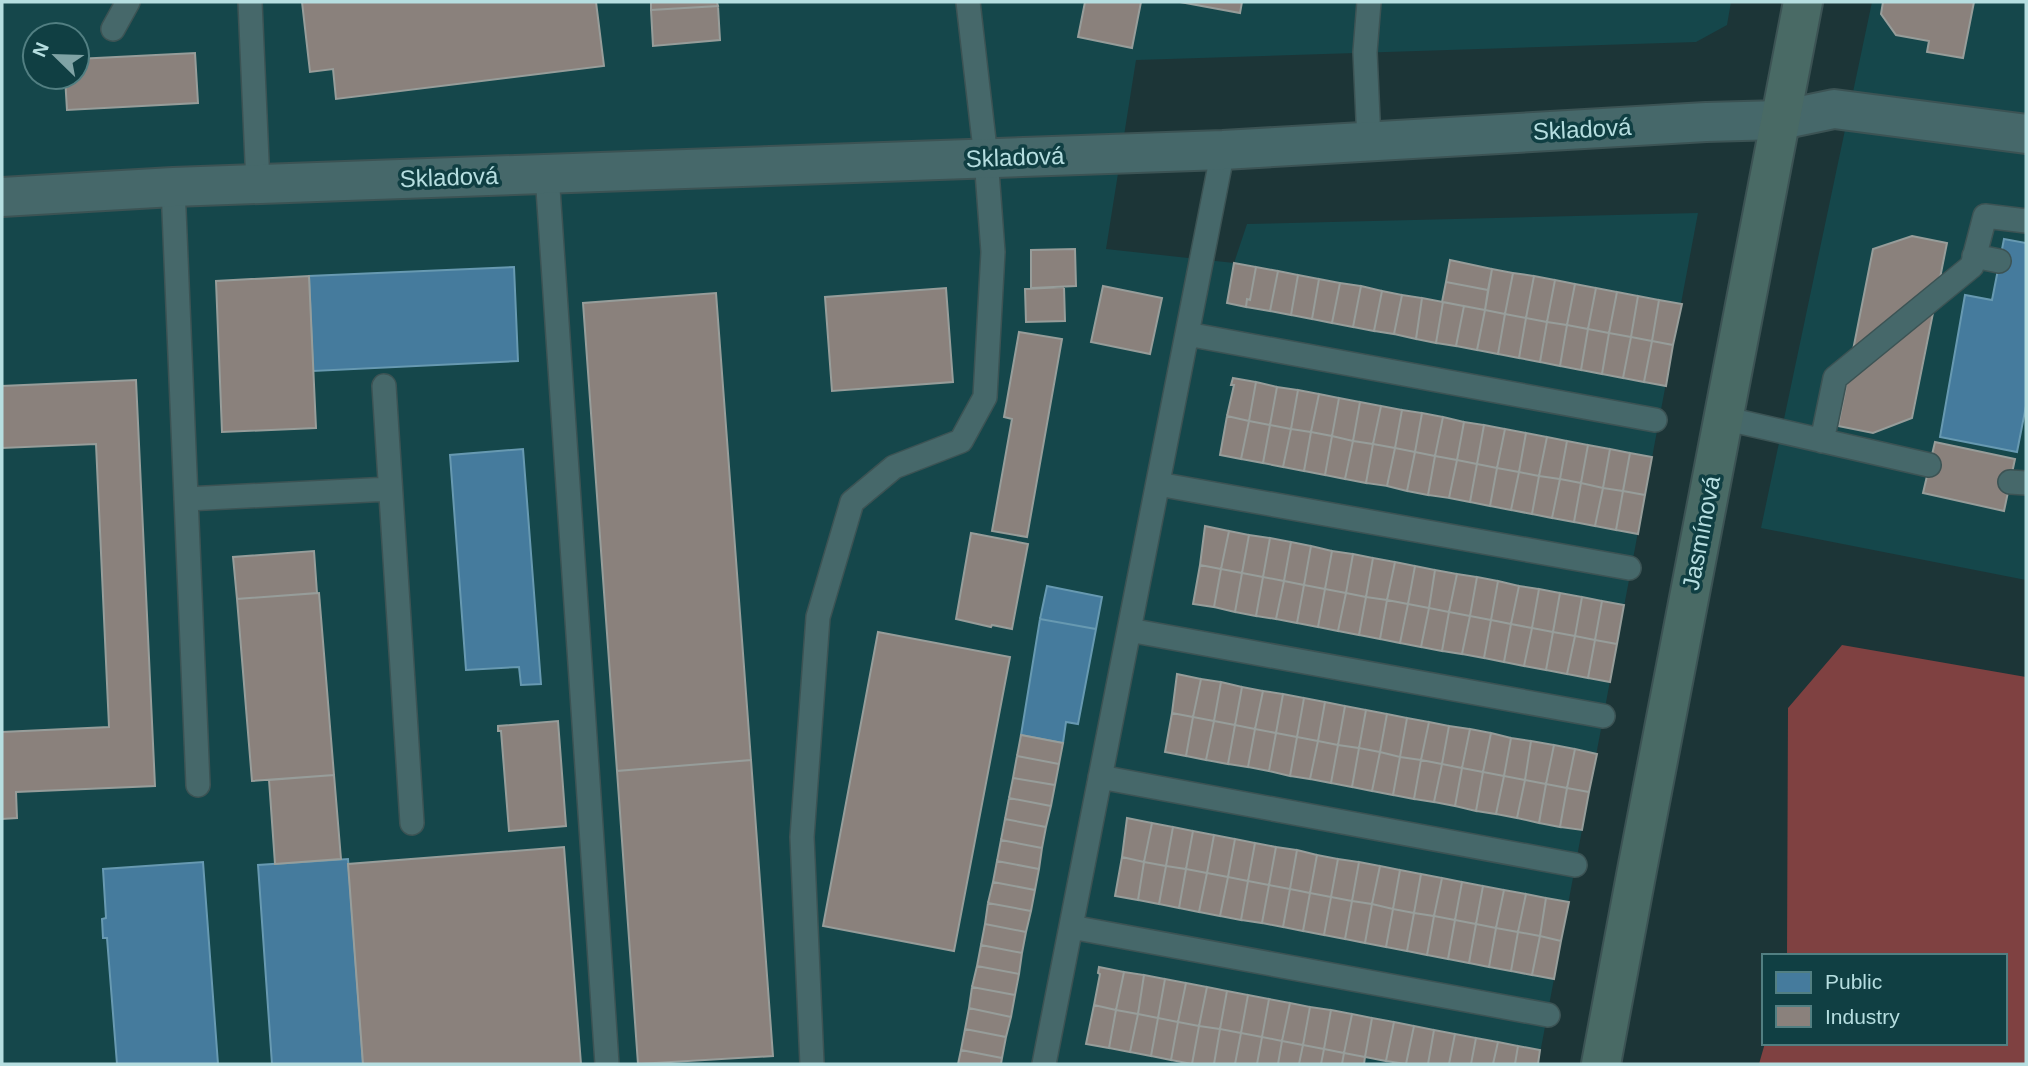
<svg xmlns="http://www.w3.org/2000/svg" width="2028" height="1066" font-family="Arial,sans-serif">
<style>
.built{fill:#15474b;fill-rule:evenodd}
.green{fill:#7f4141}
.public{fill:#457b9d;stroke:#6799b1;stroke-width:2}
.industry{fill:#8a817c;stroke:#979d9a;stroke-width:2}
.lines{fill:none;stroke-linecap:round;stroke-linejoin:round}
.service-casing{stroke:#3c5354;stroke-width:26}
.minor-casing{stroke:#3c5354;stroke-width:42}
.primary-casing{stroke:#3c5354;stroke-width:42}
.service{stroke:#46686a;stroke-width:23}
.minor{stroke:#46686a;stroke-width:38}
.primary{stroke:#496a65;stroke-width:38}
.labels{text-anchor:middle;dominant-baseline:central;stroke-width:7;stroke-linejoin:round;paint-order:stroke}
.street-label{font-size:24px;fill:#b6dee0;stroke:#103f43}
</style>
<rect width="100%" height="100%" fill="#1c3537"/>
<!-- built -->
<path class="built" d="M 2,2 L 1731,2 L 1727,25 L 1696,42 L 1136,60 L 1106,249 L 1234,263 L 1247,224 L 1698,213 L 1538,1064 L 2,1064 ZM 35,35 L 77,35 L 77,77 L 35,77 Z
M 1872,2 L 2026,2 L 2026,580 L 1761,528 Z"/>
<!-- green -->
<path class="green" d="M 1842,645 L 2026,677 L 2026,1064 L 1759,1064 L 1765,1043 L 2005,1043 L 2005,956 L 1787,956 L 1788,708 Z"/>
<!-- public -->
<path class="public" d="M 2004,239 L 2026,243 L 2026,406 L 2017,452 L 1940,437 L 1965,295 L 1992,300 Z
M 514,267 L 518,361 L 313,371 L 309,276 Z
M 523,449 L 541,684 L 521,685 L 519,667 L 466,670 L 450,455 Z
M 1047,586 L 1102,597 L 1096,629 L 1040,619 Z
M 1040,619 L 1096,629 L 1078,724 L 1066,722 L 1063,743 L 1021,735 Z
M 348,859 L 363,1064 L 272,1064 L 258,865 Z
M 203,862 L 218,1064 L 117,1064 L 107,938 L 103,938 L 102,919 L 106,918 L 103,869 Z"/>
<!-- industry -->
<path class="industry" d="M 302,2 L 596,2 L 604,66 L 336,99 L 333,69 L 310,72 Z
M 651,2 L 717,2 L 718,6 L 651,10 Z
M 1085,2 L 1141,2 L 1132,48 L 1078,37 Z
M 1180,2 L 1242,2 L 1240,13 Z
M 1883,2 L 1974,2 L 1963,58 L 1927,52 L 1929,41 L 1896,35 L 1881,14 Z
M 718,6 L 720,40 L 653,46 L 651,10 Z
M 195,53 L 198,103 L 67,110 L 65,77 L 77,77 L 77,59 Z
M 1912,236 L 1947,243 L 1912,418 L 1873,433 L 1838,426 L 1873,249 Z
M 1075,249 L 1076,286 L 1031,288 L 1031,250 Z
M 1450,260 L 1492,269 L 1488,290 L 1446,282 Z
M 1234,263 L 1256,267 L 1250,300 L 1247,299 L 1246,307 L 1227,303 Z
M 1256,267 L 1278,271 L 1270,311 L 1246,307 L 1247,299 L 1250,300 Z
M 1492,269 L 1513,273 L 1505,314 L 1485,310 Z
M 1278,271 L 1298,275 L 1291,315 L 1270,311 Z
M 1513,273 L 1534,276 L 1526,318 L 1505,314 Z
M 1298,275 L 1319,279 L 1312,319 L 1291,315 Z
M 309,276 L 316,428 L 222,432 L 216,281 Z
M 1534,276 L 1555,280 L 1547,322 L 1526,318 Z
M 1319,279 L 1340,283 L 1332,323 L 1312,319 Z
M 1555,280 L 1575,284 L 1567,325 L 1547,322 Z
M 1446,282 L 1488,290 L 1485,310 L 1442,302 Z
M 1340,283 L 1361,286 L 1353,327 L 1332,323 Z
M 1575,284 L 1596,288 L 1588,329 L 1567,325 Z
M 1103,286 L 1162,298 L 1150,354 L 1091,342 Z
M 1361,286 L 1382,291 L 1374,331 L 1353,327 Z
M 1064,287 L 1065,321 L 1026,322 L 1025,289 Z
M 946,288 L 953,382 L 832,391 L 825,297 Z
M 1596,288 L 1617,292 L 1609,333 L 1588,329 Z
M 1382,291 L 1402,295 L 1394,334 L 1374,331 Z
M 1617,292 L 1638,296 L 1631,337 L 1609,333 Z
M 716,293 L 751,760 L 617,771 L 583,303 Z
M 1402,295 L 1422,298 L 1416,339 L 1394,334 Z
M 1638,296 L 1659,300 L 1652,341 L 1631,337 Z
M 1422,298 L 1443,302 L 1436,343 L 1416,339 Z
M 1659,300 L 1682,304 L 1673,345 L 1652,341 Z
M 1443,302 L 1464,306 L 1456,346 L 1436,343 Z
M 1464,306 L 1485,310 L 1477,350 L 1456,346 Z
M 1485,310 L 1505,314 L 1498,354 L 1477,350 Z
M 1505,314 L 1526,318 L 1519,358 L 1498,354 Z
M 1526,318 L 1547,322 L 1540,362 L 1519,358 Z
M 1547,322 L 1567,325 L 1560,366 L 1540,362 Z
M 1567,325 L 1588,329 L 1581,370 L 1560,366 Z
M 1588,329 L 1609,333 L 1602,374 L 1581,370 Z
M 1019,332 L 1062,339 L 1027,537 L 992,531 L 1012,419 L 1004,417 Z
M 1609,333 L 1631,337 L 1623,378 L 1602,374 Z
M 1631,337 L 1652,341 L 1644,382 L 1623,378 Z
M 1652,341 L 1673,345 L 1666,386 L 1644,382 Z
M 1233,378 L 1256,382 L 1249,421 L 1227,416 L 1234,385 L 1231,385 Z
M 136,380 L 155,786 L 16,792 L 17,818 L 2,819 L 2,732 L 109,727 L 96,444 L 2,448 L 2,386 Z
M 1256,382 L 1277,387 L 1270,425 L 1249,421 Z
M 1277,387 L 1298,390 L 1291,429 L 1270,425 Z
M 1298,390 L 1319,394 L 1311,432 L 1291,429 Z
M 1319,394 L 1339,398 L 1332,436 L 1311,432 Z
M 1339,398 L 1360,402 L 1353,441 L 1332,436 Z
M 1360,402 L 1381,406 L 1373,444 L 1353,441 Z
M 1381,406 L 1402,410 L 1395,448 L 1373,444 Z
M 1402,410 L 1422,413 L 1415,452 L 1395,448 Z
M 1422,413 L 1443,417 L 1435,456 L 1415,452 Z
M 1227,416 L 1249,421 L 1241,459 L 1220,455 Z
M 1443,417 L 1464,422 L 1457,460 L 1435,456 Z
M 1249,421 L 1270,425 L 1263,463 L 1241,459 Z
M 1464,422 L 1484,425 L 1477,464 L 1457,460 Z
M 1270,425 L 1291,429 L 1283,467 L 1263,463 Z
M 1484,425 L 1505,429 L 1497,468 L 1477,464 Z
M 1291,429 L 1311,432 L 1304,471 L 1283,467 Z
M 1505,429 L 1526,433 L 1519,472 L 1497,468 Z
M 1311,432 L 1332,436 L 1325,475 L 1304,471 Z
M 1526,433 L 1547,437 L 1539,476 L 1519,472 Z
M 1332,436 L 1353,441 L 1345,479 L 1325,475 Z
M 1547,437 L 1567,441 L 1560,479 L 1539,476 Z
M 1353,441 L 1373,444 L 1366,483 L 1345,479 Z
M 1567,441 L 1588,445 L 1581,483 L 1560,479 Z
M 1935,442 L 2015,459 L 2004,511 L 1923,493 Z
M 1373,444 L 1395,448 L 1387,486 L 1366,483 Z
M 1588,445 L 1610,449 L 1603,488 L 1581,483 Z
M 1395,448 L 1415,452 L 1407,491 L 1387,486 Z
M 1610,449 L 1630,453 L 1623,491 L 1603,488 Z
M 1415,452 L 1435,456 L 1428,495 L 1407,491 Z
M 1630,453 L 1652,457 L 1645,495 L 1623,491 Z
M 1435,456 L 1457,460 L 1449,498 L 1428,495 Z
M 1457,460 L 1477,464 L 1470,502 L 1449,498 Z
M 1477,464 L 1497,468 L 1490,506 L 1470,502 Z
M 1497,468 L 1519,472 L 1511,510 L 1490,506 Z
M 1519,472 L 1539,476 L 1532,514 L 1511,510 Z
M 1539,476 L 1560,479 L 1552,518 L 1532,514 Z
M 1560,479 L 1581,483 L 1574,522 L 1552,518 Z
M 1581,483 L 1603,488 L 1595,526 L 1574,522 Z
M 1603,488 L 1623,491 L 1616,530 L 1595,526 Z
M 1623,491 L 1645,495 L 1638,534 L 1616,530 Z
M 1205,526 L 1229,531 L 1221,569 L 1200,565 Z
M 1229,531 L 1249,535 L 1242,573 L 1221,569 Z
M 971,533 L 1028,544 L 1012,629 L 992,625 L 991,627 L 956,619 Z
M 1249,535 L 1270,538 L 1263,577 L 1242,573 Z
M 1270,538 L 1291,542 L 1284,581 L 1263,577 Z
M 1291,542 L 1311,546 L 1304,585 L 1284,581 Z
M 1311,546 L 1332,551 L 1325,589 L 1304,585 Z
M 314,551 L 317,593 L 237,599 L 233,557 Z
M 1332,551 L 1353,554 L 1346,593 L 1325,589 Z
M 1353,554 L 1373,558 L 1366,597 L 1346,593 Z
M 1373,558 L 1395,562 L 1387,600 L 1366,597 Z
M 1395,562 L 1415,566 L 1408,604 L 1387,600 Z
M 1200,565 L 1221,569 L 1214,607 L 1193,604 Z
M 1415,566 L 1435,570 L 1429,608 L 1408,604 Z
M 1221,569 L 1242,573 L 1235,612 L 1214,607 Z
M 1435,570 L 1457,574 L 1449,612 L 1429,608 Z
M 1242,573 L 1263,577 L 1256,616 L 1235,612 Z
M 1457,574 L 1477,577 L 1470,616 L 1449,612 Z
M 1263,577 L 1284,581 L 1276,619 L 1256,616 Z
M 1477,577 L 1498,581 L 1491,620 L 1470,616 Z
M 1284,581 L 1304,585 L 1297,623 L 1276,619 Z
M 1498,581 L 1519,586 L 1511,624 L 1491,620 Z
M 1304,585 L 1325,589 L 1318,627 L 1297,623 Z
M 1519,586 L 1539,589 L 1532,628 L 1511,624 Z
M 1325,589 L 1346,593 L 1338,631 L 1318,627 Z
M 1539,589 L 1560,593 L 1553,632 L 1532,628 Z
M 319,593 L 334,775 L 252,781 L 237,599 Z
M 1346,593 L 1366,597 L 1359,635 L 1338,631 Z
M 1560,593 L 1582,597 L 1575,636 L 1553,632 Z
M 1366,597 L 1387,600 L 1380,639 L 1359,635 Z
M 1582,597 L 1602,601 L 1595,640 L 1575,636 Z
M 1387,600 L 1408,604 L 1400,643 L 1380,639 Z
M 1602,601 L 1624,605 L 1617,644 L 1595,640 Z
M 1408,604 L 1429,608 L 1421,647 L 1400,643 Z
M 1429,608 L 1449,612 L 1442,651 L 1421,647 Z
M 1449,612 L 1470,616 L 1462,654 L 1442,651 Z
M 1470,616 L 1491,620 L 1484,658 L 1462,654 Z
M 1491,620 L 1511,624 L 1504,662 L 1484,658 Z
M 1511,624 L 1532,628 L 1524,666 L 1504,662 Z
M 1532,628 L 1553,632 L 1546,670 L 1524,666 Z
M 878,632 L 1010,657 L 954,951 L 823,926 Z
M 1553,632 L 1575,636 L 1567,674 L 1546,670 Z
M 1575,636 L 1595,640 L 1588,678 L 1567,674 Z
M 1595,640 L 1617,644 L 1610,682 L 1588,678 Z
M 1177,674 L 1201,679 L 1193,717 L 1172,713 Z
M 1201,679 L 1221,682 L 1214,721 L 1193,717 Z
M 1221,682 L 1242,687 L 1235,725 L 1214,721 Z
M 1242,687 L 1263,691 L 1255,729 L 1235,725 Z
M 1263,691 L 1283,694 L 1276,733 L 1255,729 Z
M 1283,694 L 1304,698 L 1297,737 L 1276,733 Z
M 1304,698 L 1325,702 L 1318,741 L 1297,737 Z
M 1325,702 L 1345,706 L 1338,745 L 1318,741 Z
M 1345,706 L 1366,710 L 1359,748 L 1338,745 Z
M 1366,710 L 1387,714 L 1380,752 L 1359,748 Z
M 1172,713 L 1193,717 L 1186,756 L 1165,752 Z
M 1387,714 L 1407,718 L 1400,757 L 1380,752 Z
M 1193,717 L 1214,721 L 1206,760 L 1186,756 Z
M 1407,718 L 1429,722 L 1421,760 L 1400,757 Z
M 558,721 L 566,826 L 509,831 L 501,731 L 498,731 L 498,726 Z
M 1214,721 L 1235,725 L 1228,764 L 1206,760 Z
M 1429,722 L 1449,726 L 1442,764 L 1421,760 Z
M 1235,725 L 1255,729 L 1248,767 L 1228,764 Z
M 1449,726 L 1470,729 L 1462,768 L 1442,764 Z
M 1255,729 L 1276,733 L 1269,771 L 1248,767 Z
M 1470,729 L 1491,733 L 1483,772 L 1462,768 Z
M 1276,733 L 1297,737 L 1290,776 L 1269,771 Z
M 1491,733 L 1511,738 L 1504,776 L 1483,772 Z
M 1021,735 L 1063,743 L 1059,764 L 1017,756 Z
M 1297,737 L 1318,741 L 1310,779 L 1290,776 Z
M 1511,738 L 1531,741 L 1525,780 L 1504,776 Z
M 1318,741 L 1338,745 L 1331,783 L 1310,779 Z
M 1531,741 L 1554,745 L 1546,784 L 1525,780 Z
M 1338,745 L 1359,748 L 1352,787 L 1331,783 Z
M 1554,745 L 1575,749 L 1567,788 L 1546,784 Z
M 1359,748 L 1380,752 L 1372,791 L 1352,787 Z
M 1575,749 L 1597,754 L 1589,792 L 1567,788 Z
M 1380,752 L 1400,757 L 1393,795 L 1372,791 Z
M 1017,756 L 1059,764 L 1055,785 L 1013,778 Z
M 1400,757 L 1421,760 L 1414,799 L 1393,795 Z
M 751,760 L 773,1056 L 638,1064 L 617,771 Z
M 1421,760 L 1442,764 L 1434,802 L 1414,799 Z
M 1442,764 L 1462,768 L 1455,806 L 1434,802 Z
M 1462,768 L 1483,772 L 1476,811 L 1455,806 Z
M 1483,772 L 1504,776 L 1496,814 L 1476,811 Z
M 334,775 L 341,859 L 275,864 L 269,780 Z
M 1504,776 L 1525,780 L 1517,818 L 1496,814 Z
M 1013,778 L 1055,785 L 1051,806 L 1009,798 Z
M 1525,780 L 1546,784 L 1539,823 L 1517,818 Z
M 1546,784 L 1567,788 L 1560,827 L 1539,823 Z
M 1567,788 L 1589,792 L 1582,830 L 1560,827 Z
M 1009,798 L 1051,806 L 1046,827 L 1005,819 Z
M 1127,818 L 1152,823 L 1144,862 L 1122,857 Z
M 1005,819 L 1046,827 L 1042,848 L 1001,840 Z
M 1152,823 L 1173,827 L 1166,866 L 1144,862 Z
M 1173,827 L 1193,831 L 1186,869 L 1166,866 Z
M 1193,831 L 1214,835 L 1207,873 L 1186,869 Z
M 1214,835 L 1235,839 L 1228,877 L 1207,873 Z
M 1235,839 L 1255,843 L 1248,881 L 1228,877 Z
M 1001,840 L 1042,848 L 1039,869 L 997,861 Z
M 1255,843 L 1276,847 L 1269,885 L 1248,881 Z
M 564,847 L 581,1064 L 363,1064 L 348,864 Z
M 1276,847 L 1297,850 L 1290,889 L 1269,885 Z
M 1297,850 L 1317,855 L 1310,893 L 1290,889 Z
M 1317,855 L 1338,859 L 1331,897 L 1310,893 Z
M 1122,857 L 1144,862 L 1138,900 L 1115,896 Z
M 1338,859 L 1359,862 L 1352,901 L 1331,897 Z
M 997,861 L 1039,869 L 1035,890 L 993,882 Z
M 1144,862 L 1166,866 L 1159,904 L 1138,900 Z
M 1359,862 L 1380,866 L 1372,904 L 1352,901 Z
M 1166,866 L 1186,869 L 1179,908 L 1159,904 Z
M 1380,866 L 1400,870 L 1393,909 L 1372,904 Z
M 1186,869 L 1207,873 L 1199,912 L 1179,908 Z
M 1400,870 L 1421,874 L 1414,913 L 1393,909 Z
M 1207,873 L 1228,877 L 1220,916 L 1199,912 Z
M 1421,874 L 1442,878 L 1434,916 L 1414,913 Z
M 1228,877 L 1248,881 L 1241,920 L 1220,916 Z
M 1442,878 L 1462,882 L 1455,920 L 1434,916 Z
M 1248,881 L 1269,885 L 1262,923 L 1241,920 Z
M 993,882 L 1035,890 L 1031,911 L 988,903 Z
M 1462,882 L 1483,886 L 1476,924 L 1455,920 Z
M 1269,885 L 1290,889 L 1283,927 L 1262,923 Z
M 1483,886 L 1504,890 L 1496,928 L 1476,924 Z
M 1290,889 L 1310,893 L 1303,931 L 1283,927 Z
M 1504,890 L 1526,894 L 1518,932 L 1496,928 Z
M 1310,893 L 1331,897 L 1324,935 L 1303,931 Z
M 1526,894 L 1546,898 L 1540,936 L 1518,932 Z
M 1331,897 L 1352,901 L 1345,939 L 1324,935 Z
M 1546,898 L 1569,902 L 1561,941 L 1540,936 Z
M 1352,901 L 1372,904 L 1365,943 L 1345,939 Z
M 988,903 L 1031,911 L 1026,932 L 985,924 Z
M 1372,904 L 1393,909 L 1386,947 L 1365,943 Z
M 1393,909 L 1414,913 L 1407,951 L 1386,947 Z
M 1414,913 L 1434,916 L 1427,955 L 1407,951 Z
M 1434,916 L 1455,920 L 1448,959 L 1427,955 Z
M 1455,920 L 1476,924 L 1469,963 L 1448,959 Z
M 985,924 L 1026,932 L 1022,953 L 981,945 Z
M 1476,924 L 1496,928 L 1489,967 L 1469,963 Z
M 1496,928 L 1518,932 L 1511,971 L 1489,967 Z
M 1518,932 L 1540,936 L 1532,975 L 1511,971 Z
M 1540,936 L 1561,941 L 1554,979 L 1532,975 Z
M 981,945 L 1022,953 L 1019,974 L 977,966 Z
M 977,966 L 1019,974 L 1015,995 L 972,987 Z
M 1099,967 L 1124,972 L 1116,1010 L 1094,1005 L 1100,974 L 1098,973 Z
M 1124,972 L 1144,975 L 1138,1014 L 1116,1010 Z
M 1144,975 L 1165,979 L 1158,1018 L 1138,1014 Z
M 1165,979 L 1186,983 L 1178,1022 L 1158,1018 Z
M 1186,983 L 1207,987 L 1199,1026 L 1178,1022 Z
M 972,987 L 1015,995 L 1011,1017 L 969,1008 Z
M 1207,987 L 1227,991 L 1220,1029 L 1199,1026 Z
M 1227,991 L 1248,995 L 1241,1033 L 1220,1029 Z
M 1248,995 L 1269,999 L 1262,1037 L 1241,1033 Z
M 1269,999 L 1290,1003 L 1282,1041 L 1262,1037 Z
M 1290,1003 L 1310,1007 L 1303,1045 L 1282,1041 Z
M 1094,1005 L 1116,1010 L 1109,1048 L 1086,1044 Z
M 1310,1007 L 1331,1010 L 1324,1049 L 1303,1045 Z
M 969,1008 L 1011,1017 L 1006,1037 L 965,1029 Z
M 1116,1010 L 1138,1014 L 1130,1052 L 1109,1048 Z
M 1331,1010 L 1352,1014 L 1344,1053 L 1324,1049 Z
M 1138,1014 L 1158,1018 L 1151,1056 L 1130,1052 Z
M 1352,1014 L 1372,1018 L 1365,1057 L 1344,1053 Z
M 1158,1018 L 1178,1022 L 1171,1060 L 1151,1056 Z
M 1372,1018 L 1394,1022 L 1386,1061 L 1365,1057 Z
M 1178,1022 L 1199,1026 L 1192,1064 L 1171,1060 Z
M 1394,1022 L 1414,1026 L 1406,1064 L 1386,1061 Z
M 1199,1026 L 1220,1029 L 1214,1064 L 1192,1064 Z
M 1414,1026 L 1434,1030 L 1428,1064 L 1406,1064 Z
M 965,1029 L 1006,1037 L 1002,1058 L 961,1050 Z
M 1220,1029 L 1241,1033 L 1235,1064 L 1214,1064 Z
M 1434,1030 L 1455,1034 L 1449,1064 L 1428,1064 Z
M 1241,1033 L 1262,1037 L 1257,1064 L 1235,1064 Z
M 1455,1034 L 1476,1038 L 1471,1064 L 1449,1064 Z
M 1262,1037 L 1282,1041 L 1278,1064 L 1257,1064 Z
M 1476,1038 L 1498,1042 L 1493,1064 L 1471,1064 Z
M 1282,1041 L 1303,1045 L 1299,1064 L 1278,1064 Z
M 1498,1042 L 1518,1046 L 1515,1064 L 1493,1064 Z
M 1303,1045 L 1324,1049 L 1321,1064 L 1299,1064 Z
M 1518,1046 L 1540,1050 L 1538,1064 L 1515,1064 Z
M 1324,1049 L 1344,1053 L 1342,1064 L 1321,1064 Z
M 961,1050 L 1002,1058 L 1001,1064 L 958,1064 Z
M 1344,1053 L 1365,1057 L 1364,1064 L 1342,1064 Z"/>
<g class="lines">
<defs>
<path id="service" d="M 250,2 L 258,184
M 113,29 L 128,2
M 1369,141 L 1365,52 L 1369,2
M 547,174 L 607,1064
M 173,187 L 198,785
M 1974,256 L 1999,261
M 1187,334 L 1655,420
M 384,386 L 412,823
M 1723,418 L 1929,465
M 1822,441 L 1835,378 L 1972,266 L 1985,216 L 2026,221
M 2010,482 L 2026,483
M 1158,484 L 1629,568
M 186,499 L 390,489
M 1129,630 L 1603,716
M 1100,777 L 1575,865
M 1071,927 L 1548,1015
M 812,1064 L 802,837 L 818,617 L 852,502 L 894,467 L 961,441 L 985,397 L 993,252 L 986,158 L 968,2
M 1044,1064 L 1223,150"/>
<path id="minor" d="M 2,197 L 173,187 L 1223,150 L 1706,122 L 1781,120 L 1834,109 L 2026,134"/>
<path id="primary" d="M 1601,1064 L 1637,870 L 1803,2"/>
</defs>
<!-- service casing -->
<use href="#service" class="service-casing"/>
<!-- minor casing -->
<use href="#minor" class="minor-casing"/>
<!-- primary casing -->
<use href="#primary" class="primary-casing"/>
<!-- service -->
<use href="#service" class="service"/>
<!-- minor -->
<use href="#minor" class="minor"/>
<!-- primary -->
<use href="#primary" class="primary"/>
</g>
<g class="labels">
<!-- street labels -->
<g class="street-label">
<text transform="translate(1582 129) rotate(-3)">Skladová</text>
<text transform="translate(1015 157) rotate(-2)">Skladová</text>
<text transform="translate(449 177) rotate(-2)">Skladová</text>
<text transform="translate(1701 533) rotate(-79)">Jasmínová</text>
</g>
</g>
<!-- border -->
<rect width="2028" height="1066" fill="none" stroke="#b6dee0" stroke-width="7"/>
<!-- legend -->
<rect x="1762" y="954" width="245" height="91" fill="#103f43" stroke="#527f82" stroke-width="2"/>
<rect x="1776" y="972" width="35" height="21" fill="#457b9d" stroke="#527f82" stroke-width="2"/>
<text x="1825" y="989" font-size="21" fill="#b6dee0">Public</text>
<rect x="1776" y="1006" width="35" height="21" fill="#8a817c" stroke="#527f82" stroke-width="2"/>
<text x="1825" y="1024" font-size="21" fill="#b6dee0">Industry</text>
<!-- north arrow -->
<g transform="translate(56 56) rotate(293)"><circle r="33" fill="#103f43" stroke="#527f82" stroke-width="2"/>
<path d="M0-5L12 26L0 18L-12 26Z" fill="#80a3a5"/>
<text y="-10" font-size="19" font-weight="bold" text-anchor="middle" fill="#b6dee0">N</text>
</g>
</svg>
